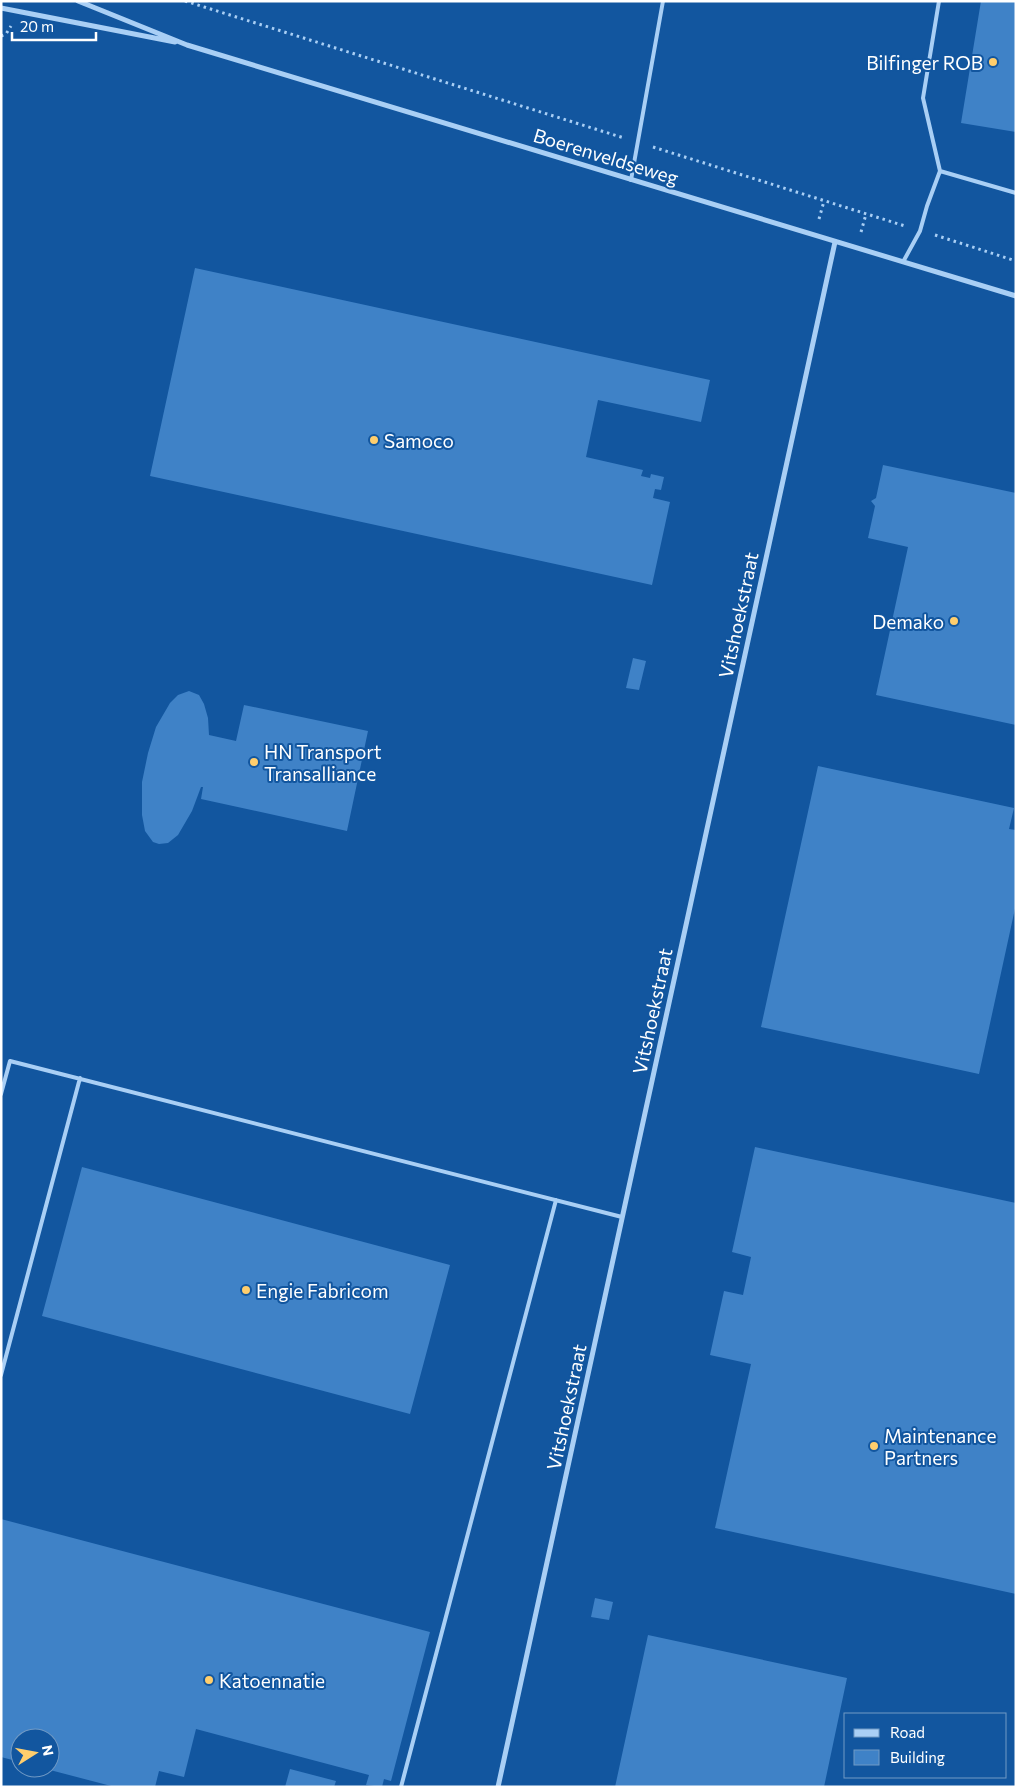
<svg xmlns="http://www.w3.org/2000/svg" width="1017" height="1788" font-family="Commissioner,sans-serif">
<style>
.building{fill:#3f82c7}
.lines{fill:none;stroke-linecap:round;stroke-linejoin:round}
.path{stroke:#a9cff5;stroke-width:3;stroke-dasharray:2.5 4;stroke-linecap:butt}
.service{stroke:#a9cff5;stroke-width:4}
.minor{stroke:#a9cff5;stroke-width:5}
.poi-dot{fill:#ffce6d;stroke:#12569f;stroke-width:2}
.labels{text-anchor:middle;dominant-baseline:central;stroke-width:4;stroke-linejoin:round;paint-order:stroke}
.poi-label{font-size:19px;fill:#fff;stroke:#12569f;text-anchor:start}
.street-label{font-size:19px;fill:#fff;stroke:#12569f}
</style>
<rect width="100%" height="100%" fill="#12569f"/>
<!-- building -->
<path class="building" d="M 981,1 L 1016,1 L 1016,132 L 961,123 Z
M 195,268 L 710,380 L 701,422 L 598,400 L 586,457 L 643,470 L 641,476 L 650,478 L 651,474 L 664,477 L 661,490 L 655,489 L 653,498 L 670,502 L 652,585 L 150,476 Z
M 883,465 L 1016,493 L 1016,725 L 876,695 L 908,547 L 868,538 L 875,506 L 871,501 L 876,498 Z
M 633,658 L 646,661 L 639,690 L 626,688 Z
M 189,691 L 199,695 L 204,704 L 208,718 L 209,735 L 236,741 L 244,705 L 368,731 L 347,831 L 201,799 L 203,787 L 201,787 L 192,811 L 178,835 L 168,843 L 159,844 L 153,842 L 145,831 L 142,815 L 142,782 L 148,753 L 156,727 L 170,703 L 178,695 Z
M 818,766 L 1014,808 L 1009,829 L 1016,830 L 1016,904 L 979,1074 L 761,1027 Z
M 755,1147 L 1016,1203 L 1016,1594 L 715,1528 L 751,1364 L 710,1355 L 724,1291 L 743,1295 L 751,1257 L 732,1252 Z
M 82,1167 L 450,1265 L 410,1414 L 42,1316 Z
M 1,1519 L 430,1632 L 391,1781 L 384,1779 L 382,1787 L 366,1785 L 369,1775 L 196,1729 L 184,1777 L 159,1771 L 155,1787 L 115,1787 L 50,1770 L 50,1738 L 20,1738 L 20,1762 L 1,1757 Z
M 595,1598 L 613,1602 L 609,1620 L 591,1617 Z
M 648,1635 L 847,1678 L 824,1787 L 615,1787 Z
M 290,1769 L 336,1781 L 334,1787 L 285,1787 Z"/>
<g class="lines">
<!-- path -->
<path class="path" d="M 185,1 L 624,138
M 1,36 L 6,34 L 11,26
M 653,147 L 905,226
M 819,219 L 824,201
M 861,232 L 866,214
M 935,235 L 1016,261"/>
<!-- service -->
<path class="service" d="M 939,1 L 923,98 L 940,171
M 631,180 L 663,1
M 903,262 L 920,231 L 927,206 L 940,171 L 1016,193
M 1,1094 L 10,1061 L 622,1217
M 1,1375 L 80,1078
M 401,1787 L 556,1200"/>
<!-- minor -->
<path class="minor" d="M 78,1 L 187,45 L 1016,296
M 1,8 L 175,42
M 498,1787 L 835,242"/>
</g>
<!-- markers -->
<g class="poi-dot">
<circle cx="993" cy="62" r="5"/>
<circle cx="374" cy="440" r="5"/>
<circle cx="954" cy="621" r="5"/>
<circle cx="254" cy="762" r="5"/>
<circle cx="246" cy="1290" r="5"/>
<circle cx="874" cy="1446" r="5"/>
<circle cx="209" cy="1680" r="5"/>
</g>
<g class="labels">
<!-- poi labels -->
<g class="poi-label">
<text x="983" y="62" text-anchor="end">Bilfinger ROB</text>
<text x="384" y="440">Samoco</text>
<text x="944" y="621" text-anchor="end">Demako</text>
<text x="264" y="751">HN Transport<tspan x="264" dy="22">Transalliance</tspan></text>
<text x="256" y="1290">Engie Fabricom</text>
<text x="884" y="1435">Maintenance<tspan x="884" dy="22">Partners</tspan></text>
<text x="219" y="1680">Katoennatie</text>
</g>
<!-- street labels -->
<g class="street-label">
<text transform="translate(606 156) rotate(17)">Boerenveldseweg</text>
<text transform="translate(738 615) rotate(-78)">Vitshoekstraat</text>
<text transform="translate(652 1011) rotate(-78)">Vitshoekstraat</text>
<text transform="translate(566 1407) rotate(-78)">Vitshoekstraat</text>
</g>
</g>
<!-- border -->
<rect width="1017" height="1788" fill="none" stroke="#ffffff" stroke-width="5"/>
<!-- legend -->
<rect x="844" y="1713" width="162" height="65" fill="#12569f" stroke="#719ac5"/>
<rect x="854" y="1729" width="25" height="8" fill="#a9cff5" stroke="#719ac5"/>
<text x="890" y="1738" font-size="15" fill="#ffffff">Road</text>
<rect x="854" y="1750" width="25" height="15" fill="#3f82c7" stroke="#719ac5"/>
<text x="890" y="1763" font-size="15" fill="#ffffff">Building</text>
<!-- north arrow -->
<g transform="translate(35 1753) rotate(79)"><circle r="24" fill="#12569f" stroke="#719ac5"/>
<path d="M0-4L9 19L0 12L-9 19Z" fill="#ffce6d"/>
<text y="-8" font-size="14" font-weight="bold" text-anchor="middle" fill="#ffffff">N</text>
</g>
<!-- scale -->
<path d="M12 32v8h84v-8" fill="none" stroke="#ffffff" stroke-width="2.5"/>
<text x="20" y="32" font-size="15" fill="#ffffff" stroke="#12569f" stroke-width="4" paint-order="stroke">20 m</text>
</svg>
